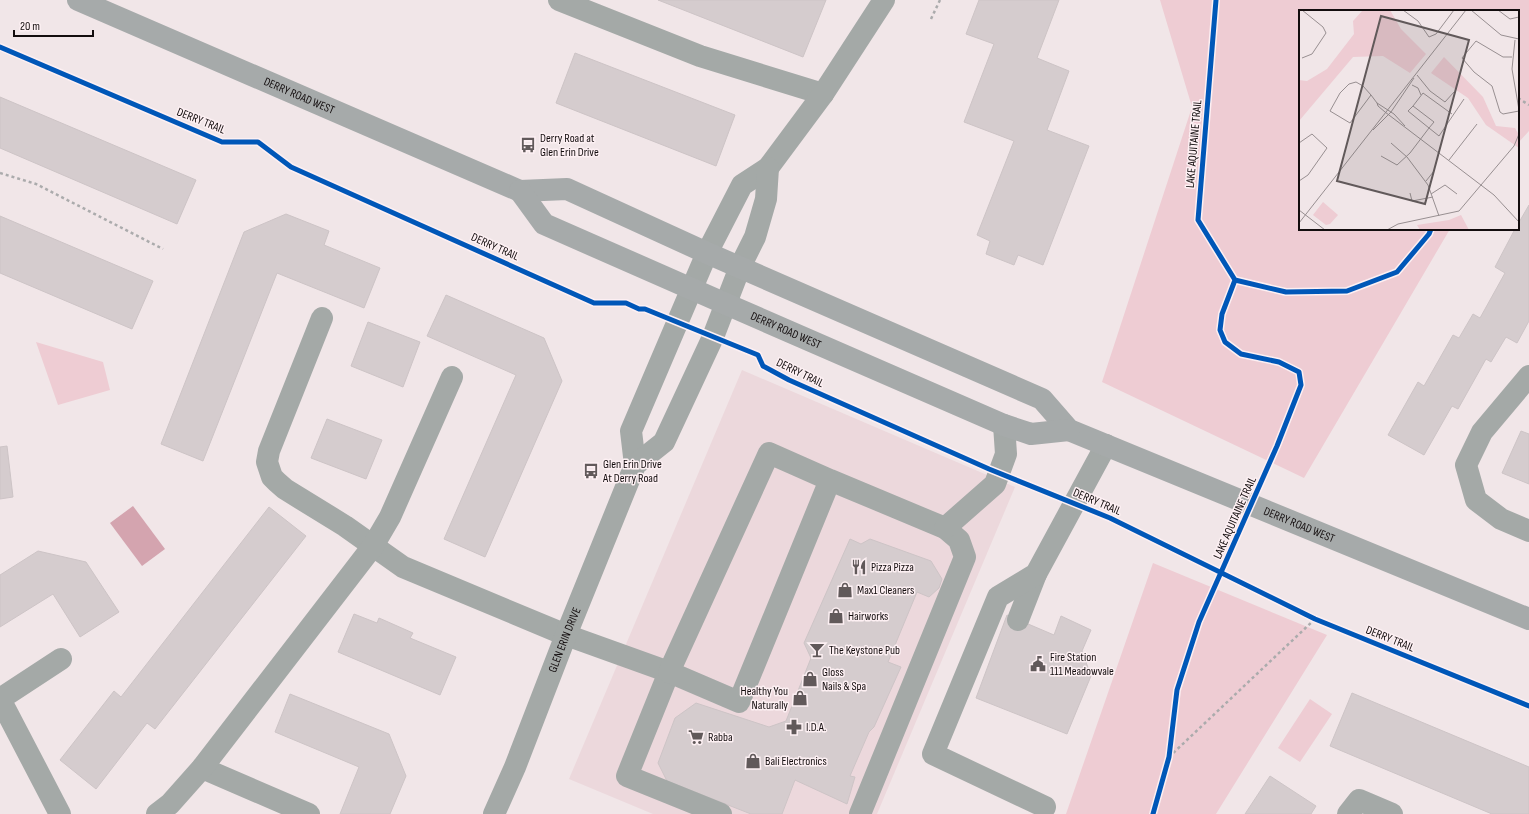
<svg xmlns="http://www.w3.org/2000/svg" width="1529" height="814" font-family="'Sofia Sans Condensed',sans-serif">
<style>
.built{fill:#ecd8dc}
.green{fill:#eeccd3}
.water{fill:#d4a4af}
.building{fill:#d5ccce;stroke:#cdc4c6}
.lines{fill:none;stroke-linecap:round;stroke-linejoin:round}
.path{stroke:#ababac;stroke-width:2.5;stroke-dasharray:3 3;stroke-linecap:butt}
.minor{stroke:#a4a9a7;stroke-width:22}
.major{stroke:#a6aaaa;stroke-width:22}
.cycleway-casing{stroke:#fdf0f3;stroke-width:8}
.cycleway{stroke:#0057b8;stroke-width:5}
.labels{text-anchor:middle;dominant-baseline:central;stroke-width:3;stroke-linejoin:round;paint-order:stroke}
.street-label{font-size:12px;fill:#130d0e;stroke:#fdf0f3}
.poi-label{font-size:12px;fill:#130d0e;stroke:#fdf0f3;text-anchor:start}
.inset-road{fill:none;stroke:#988f91;stroke-width:1}
.view{fill:#61595a;fill-opacity:0.15;stroke:#61595a;stroke-width:2}
.inset-edge{fill:none;stroke:#130d0e;stroke-width:2}
</style>
<rect width="100%" height="100%" fill="#f1e6e8"/>
<!-- built -->
<path class="built" d="M 742,370 L 1015,487 L 877,814 L 653,814 L 569,779 Z"/>
<!-- green -->
<path class="green" d="M 1160,0 L 1529,0 L 1529,131 L 1518,143 L 1518,11 L 1300,11 L 1300,229 L 1450,229 L 1304,478 L 1102,382 L 1192,107 Z
M 36,342 L 103,362 L 110,390 L 58,405 Z
M 1153,563 L 1327,635 L 1216,814 L 1066,814 Z
M 1310,699 L 1332,714 L 1300,762 L 1278,748 Z"/>
<!-- water -->
<path class="water" d="M 133,506 L 165,549 L 142,566 L 110,523 Z"/>
<!-- building -->
<path class="building" d="M 658,0 L 826,0 L 803,57 Z
M 979,0 L 1059,0 L 1037,58 L 1069,71 L 1047,130 L 1089,146 L 1043,265 L 1018,255 L 1014,265 L 986,254 L 990,241 L 977,235 L 1014,141 L 964,122 L 994,44 L 966,34 Z
M 575,53 L 735,115 L 716,166 L 556,103 Z
M 0,97 L 196,180 L 177,224 L 0,148 Z
M 1529,205 L 1529,321 L 1517,343 L 1506,337 L 1491,362 L 1486,359 L 1458,409 L 1452,406 L 1424,455 L 1388,435 L 1418,382 L 1424,386 L 1453,335 L 1459,338 L 1473,314 L 1480,318 L 1505,273 L 1495,267 L 1515,229 L 1518,229 L 1518,224 Z
M 286,214 L 329,231 L 324,245 L 380,268 L 364,308 L 277,273 L 203,461 L 161,444 L 244,232 Z
M 0,216 L 153,281 L 132,329 L 0,273 Z
M 446,295 L 544,338 L 562,381 L 485,557 L 444,539 L 516,375 L 427,336 Z
M 368,322 L 420,342 L 403,387 L 351,366 Z
M 327,419 L 382,440 L 366,479 L 311,458 Z
M 1521,431 L 1529,434 L 1529,484 L 1502,473 Z
M 7,446 L 13,497 L 0,499 L 0,447 Z
M 269,507 L 306,536 L 155,729 L 147,723 L 96,789 L 60,760 L 114,691 L 121,697 Z
M 850,539 L 861,544 L 870,539 L 931,561 L 942,579 L 939,588 L 929,597 L 917,592 L 888,662 L 901,667 L 874,727 L 869,732 L 850,776 L 855,777 L 847,804 L 795,780 L 782,814 L 751,814 L 667,781 L 658,763 L 675,718 L 696,703 L 769,727 L 786,721 L 811,658 L 804,643 Z
M 38,551 L 86,562 L 119,612 L 80,637 L 53,594 L 0,627 L 0,575 Z
M 354,614 L 377,623 L 379,618 L 413,633 L 410,638 L 456,657 L 440,695 L 338,652 Z
M 1007,615 L 1054,635 L 1061,616 L 1091,630 L 1082,651 L 1091,676 L 1067,734 L 976,698 Z
M 1352,693 L 1529,767 L 1529,814 L 1492,814 L 1330,746 Z
M 290,694 L 389,734 L 406,776 L 390,814 L 340,814 L 359,767 L 275,732 Z
M 1270,776 L 1316,806 L 1311,814 L 1245,814 Z"/>
<g class="lines">
<!-- path -->
<path class="path" d="M 931,19 L 940,0
M 1518,98 L 1529,105
M 0,173 L 36,184 L 163,249
M 1169,757 L 1315,619"/>
<!-- minor -->
<g class="minor">
<path d="M 559,0 L 700,56 L 823,94"/>
<path d="M 322,318 L 269,451 L 267,462 L 272,477 L 277,482 L 285,489 L 345,526 L 403,567 L 566,635 L 669,672 L 627,776 L 721,814"/>
<path d="M 1529,376 L 1482,432 L 1466,465 L 1476,500 L 1501,519 L 1529,531"/>
<path d="M 635,465 L 631,431 L 707,253 L 742,185 L 768,168 L 823,94 L 884,0"/>
<path d="M 830,480 L 769,453 L 669,672 L 739,702 L 830,480 L 945,528 L 959,540 L 965,557 L 860,814"/>
<path d="M 945,528 L 995,484 L 1006,454 L 1004,425"/>
<path d="M 1018,620 L 1036,574"/>
<path d="M 202,768 L 309,814"/>
<path d="M 1045,807 L 933,754 L 998,597 L 1036,574 L 1106,445"/>
<path d="M 60,814 L 0,699 L 61,659"/>
<path d="M 157,814 L 170,804 L 202,768 L 373,546 L 390,517 L 452,377"/>
<path id="s1" d="M 494,814 L 515,767 L 566,635 L 635,465 L 664,442 L 713,337 L 740,267 L 755,237 L 766,199 L 768,168"/>
<path d="M 1348,814 L 1359,800 L 1392,814"/>
</g>
<!-- major -->
<g class="major">
<path id="s2" d="M 78,0 L 520,191 L 567,189 L 707,253 L 1042,399 L 1069,430 L 1529,619"/>
<path id="s3" d="M 520,191 L 544,224 L 726,304 L 1004,425 L 1031,434 L 1069,430"/>
</g>
<defs>
<path id="cycleway" d="M 1216,0 L 1198,220 L 1235,280 L 1286,292 L 1347,291 L 1397,272 L 1429,234 L 1431,229
M 0,47 L 222,142 L 258,142 L 291,167 L 594,303 L 626,303 L 639,309 L 645,309 L 758,355 L 763,366 L 789,380 L 989,469 L 1110,518 L 1315,619 L 1529,706
M 1153,814 L 1169,757 L 1177,690 L 1199,622 L 1277,446 L 1301,385 L 1299,372 L 1279,362 L 1241,354 L 1225,342 L 1220,330 L 1222,314 L 1235,280"/>
</defs>
<!-- cycleway casing -->
<use href="#cycleway" class="cycleway-casing"/>
<!-- cycleway -->
<use href="#cycleway" class="cycleway"/>
</g>
<!-- icons -->
<defs>
<symbol id="bus-bare" viewBox="-9 -9 18 18"><path d="M-5-6H5V4H4V6H2V4H-2V6H-4V4H-5ZM-3.5-4V0h7V-4ZM-3.5 1.2v1.5H-2V1.2ZM2 1.2v1.5H3.5V1.2Z" fill="#61595a" stroke="#fdf0f3" stroke-width="2.5" paint-order="stroke"/></symbol>
<symbol id="restaurant-bare" viewBox="-9 -9 18 18"><path d="M-5-6h1v4h1v-4h1v4h1v-4h1v5L-1.5 .5V6h-2V.5L-5-1ZM5-6V6H3V1.5H1.5Q1.5-4 5-6Z" fill="#61595a" stroke="#fdf0f3" stroke-width="2.5" paint-order="stroke"/></symbol>
<symbol id="shop-bare" viewBox="-9 -9 18 18"><path d="M-5-2.5h2.3a2.7 3.5 0 0 1 5.4 0H5L5.5 6h-11ZM-1.5-2.5h3a1.5 2.3 0 0 0-3 0Z" fill="#61595a" stroke="#fdf0f3" stroke-width="2.5" paint-order="stroke"/></symbol>
<symbol id="bar-bare" viewBox="-9 -9 18 18"><path d="M-6-5H6L.8 .8V4.5H3.5V6h-7V4.5H-.8V.8Z" fill="#61595a" stroke="#fdf0f3" stroke-width="2.5" paint-order="stroke"/></symbol>
<symbol id="civic-bare" viewBox="-9 -9 18 18"><path d="M-.6-6.5H3V-4.5H.6V-3L4-1V1h2V6H-6V1h2V-1L-.6-3ZM-1.2 2.5V6h2.4V2.5Z" fill="#61595a" stroke="#fdf0f3" stroke-width="2.5" paint-order="stroke"/></symbol>
<symbol id="pharmacy-bare" viewBox="-9 -9 18 18"><path d="M-2-6h4v4h4v4h-4v4h-4v-4h-4v-4h4Z" fill="#61595a" stroke="#fdf0f3" stroke-width="2.5" paint-order="stroke"/></symbol>
<symbol id="supermarket-bare" viewBox="-9 -9 18 18"><path d="M-6-5.5h2.5l.6 2H6L4.5 2H-2.5L-4.4-4H-6ZM-1.5 3.2a1.3 1.3 0 1 0 .1 0ZM3 3.2a1.3 1.3 0 1 0 .1 0Z" fill="#61595a" stroke="#fdf0f3" stroke-width="2.5" paint-order="stroke"/></symbol>
</defs>
<g fill-rule="evenodd">
<use href="#bus-bare" x="517" y="134" width="22" height="22"/>
<use href="#bus-bare" x="580" y="460" width="22" height="22"/>
<use href="#restaurant-bare" x="848" y="556" width="22" height="22"/>
<use href="#shop-bare" x="834" y="579" width="22" height="22"/>
<use href="#shop-bare" x="825" y="605" width="22" height="22"/>
<use href="#bar-bare" x="806" y="639" width="22" height="22"/>
<use href="#civic-bare" x="1027" y="653" width="22" height="22"/>
<use href="#shop-bare" x="799" y="668" width="22" height="22"/>
<use href="#shop-bare" x="789" y="687" width="22" height="22"/>
<use href="#pharmacy-bare" x="783" y="716" width="22" height="22"/>
<use href="#supermarket-bare" x="685" y="726" width="22" height="22"/>
<use href="#shop-bare" x="742" y="750" width="22" height="22"/>
</g>
<g class="labels">
<!-- street labels -->
<g class="street-label">
<text stroke="none"><textPath href="#s2" startOffset="241">DERRY ROAD WEST</textPath></text>
<text transform="translate(201 121) rotate(22)">DERRY TRAIL</text>
<text transform="translate(1194 144) rotate(-85)">LAKE AQUITAINE TRAIL</text>
<text transform="translate(495 247) rotate(24)">DERRY TRAIL</text>
<text stroke="none"><textPath href="#s3" startOffset="305">DERRY ROAD WEST</textPath></text>
<text transform="translate(800 373) rotate(26)">DERRY TRAIL</text>
<text transform="translate(1097 502) rotate(23)">DERRY TRAIL</text>
<text transform="translate(1235 518) rotate(-66)">LAKE AQUITAINE TRAIL</text>
<text stroke="none"><textPath href="#s2" startOffset="1338">DERRY ROAD WEST</textPath></text>
<text transform="translate(1390 639) rotate(22)">DERRY TRAIL</text>
<text stroke="none"><textPath href="#s1" startOffset="188">GLEN ERIN DRIVE</textPath></text>
</g>
<!-- poi labels -->
<g class="poi-label">
<text x="540" y="138">Derry Road at<tspan x="540" dy="14">Glen Erin Drive</tspan></text>
<text x="603" y="464">Glen Erin Drive<tspan x="603" dy="14">At Derry Road</tspan></text>
<text x="871" y="567">Pizza Pizza</text>
<text x="857" y="590">Max1 Cleaners</text>
<text x="848" y="616">Hairworks</text>
<text x="829" y="650">The Keystone Pub</text>
<text x="1050" y="657">Fire Station<tspan x="1050" dy="14">111 Meadowvale</tspan></text>
<text x="822" y="672">Gloss<tspan x="822" dy="14">Nails &amp; Spa</tspan></text>
<text x="788" y="691" text-anchor="end">Healthy You<tspan x="788" dy="14">Naturally</tspan></text>
<text x="806" y="727">I.D.A.</text>
<text x="708" y="737">Rabba</text>
<text x="765" y="761">Bali Electronics</text>
</g>
</g>
<!-- overview -->
<g transform="translate(1299 10)">
<rect width="220" height="220" fill="#f1e6e8"/>
<path d="M 64,0 L 91,0 L 102,19 L 127,44 L 111,63 L 84,46 L 54,47 L 0,111 L 0,70 L 8,71 L 28,59 L 55,24 L 54,11 ZM 145,47 L 184,87 L 197,116 L 216,118 L 220,125 L 220,138 L 187,115 L 169,88 L 132,63 ZM 24,192 L 39,205 L 31,214 L 27,215 L 14,205 ZM 162,205 L 170,220 L 121,220 L 118,215 L 150,210 Z" fill="#eeccd3"/>
<path class="inset-road" d="M 3,0 L 24,17 L 27,23 L 13,44 L 3,48M 104,0 L 119,11 L 130,27 L 137,24 L 155,0M 172,0 L 202,25 L 220,29M 199,0 L 211,9 L 220,7M 216,30 L 213,59 L 220,100M 213,47 L 204,47 L 177,31 L 163,48 L 175,62 L 193,76 L 201,102 L 204,104 L 220,101M 118,65 L 131,81 L 146,92 L 155,82M 113,75 L 119,78 L 122,85M 72,85 L 51,113 L 31,101 L 41,83 L 50,74 L 57,72 L 64,76 L 72,85 L 78,93 L 79,96 L 86,102 L 195,185 L 220,212M 78,93 L 95,104 L 106,116M 114,96 L 109,101 L 130,118 L 135,112 L 114,96 L 124,83 L 153,104M 74,120 L 92,102 L 115,68M 0,133 L 13,124 L 28,138 L 9,165 L 0,171M 92,133 L 108,147 L 129,175 L 140,206M 82,146 L 98,155 L 111,143 L 130,118 L 140,126 L 165,89M 150,150 L 178,114M 127,171 L 135,161M 111,183 L 113,191 L 134,187M 132,184 L 146,175 L 158,184M 0,200 L 26,220M 0,213 L 167,0M 88,220 L 99,214 L 160,201 L 215,136 L 220,124"/>
<path class="view" d="M 82,6 L 170,30 L 126,194 L 38,171 Z"/>
<rect width="220" height="220" class="inset-edge"/>
</g>
<!-- scale -->
<path d="M14 30v6h79v-6" fill="none" stroke="#130d0e" stroke-width="2"/>
<text x="20" y="30" font-size="12" fill="#130d0e" stroke="#fdf0f3" stroke-width="3" paint-order="stroke">20 m</text>
</svg>
